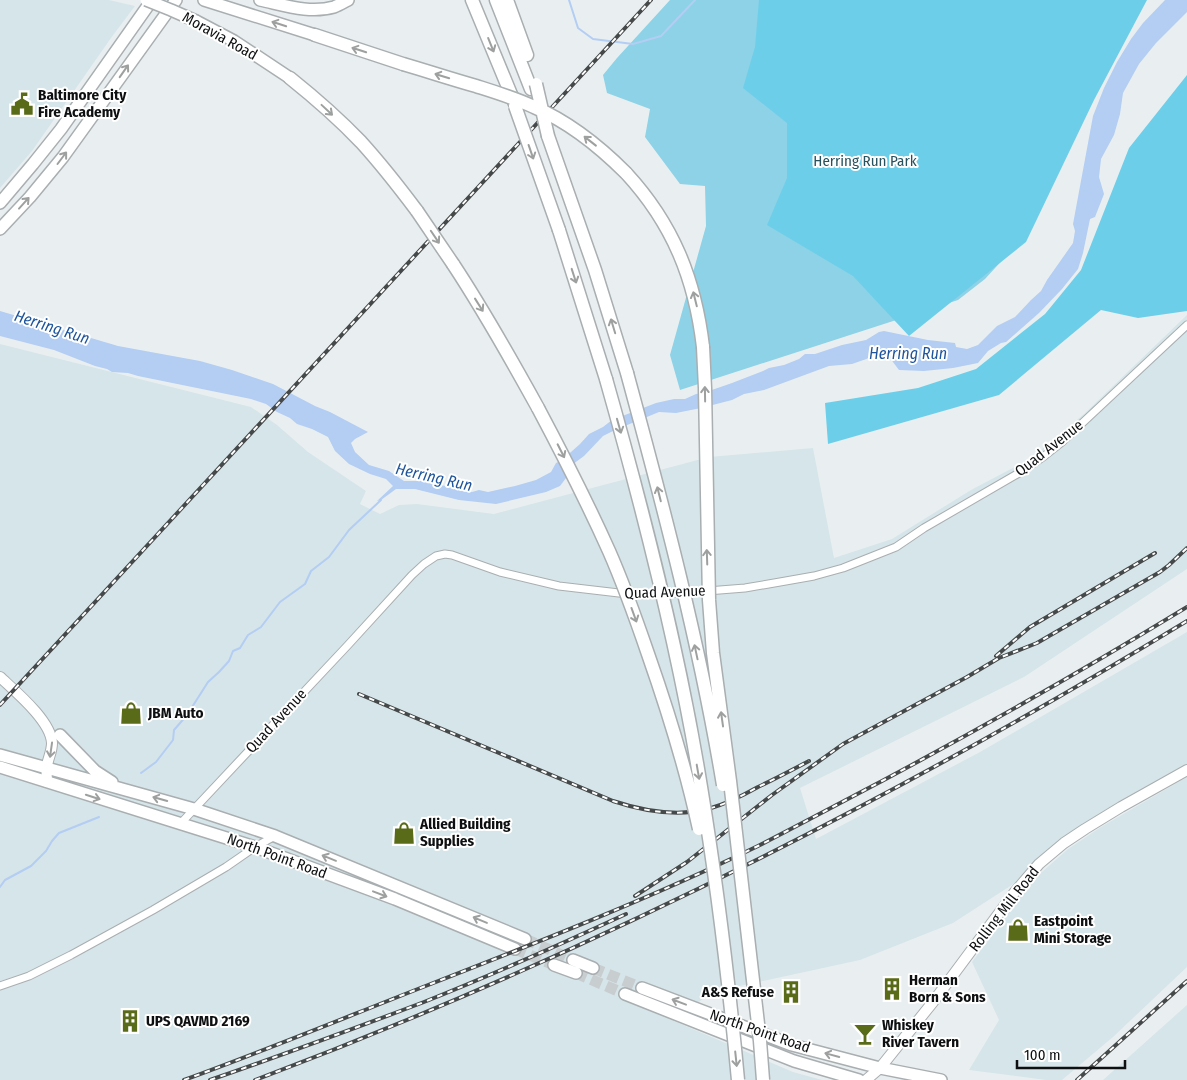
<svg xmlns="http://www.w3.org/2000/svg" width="1187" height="1080" font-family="'Fira Sans Condensed',sans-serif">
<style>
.built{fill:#d6e5e9}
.green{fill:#8dd2e6}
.forest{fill:#6dcee9}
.water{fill:#b3cdf3}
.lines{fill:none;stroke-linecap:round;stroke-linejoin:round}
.stream{stroke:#b3cdf3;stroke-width:2}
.primary-tunnel{stroke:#c8cdcf;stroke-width:11;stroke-dasharray:11 5.5;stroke-linecap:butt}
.street-casing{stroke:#a9aeb0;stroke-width:9}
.secondary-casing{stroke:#a9aeb0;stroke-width:12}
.primary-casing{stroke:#a9aeb0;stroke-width:14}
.highway-casing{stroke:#a9aeb0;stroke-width:15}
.street{stroke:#fff;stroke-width:7}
.secondary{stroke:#fff;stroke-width:10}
.primary{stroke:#fff;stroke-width:11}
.highway{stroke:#fff;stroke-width:12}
.rail-casing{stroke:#46494a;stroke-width:4}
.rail{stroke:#fff;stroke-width:2;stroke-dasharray:5.5;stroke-linecap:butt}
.primary-bridge-casing{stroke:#a9aeb0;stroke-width:14;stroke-linecap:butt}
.highway-bridge-casing{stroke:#a9aeb0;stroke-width:15;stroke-linecap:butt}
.primary-bridge{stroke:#fff;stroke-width:11}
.highway-bridge{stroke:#fff;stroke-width:12}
.oneway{stroke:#9e9f9f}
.labels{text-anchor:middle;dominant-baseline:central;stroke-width:4;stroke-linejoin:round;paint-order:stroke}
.street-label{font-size:15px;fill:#0d0f10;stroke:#fff}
.poi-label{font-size:15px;font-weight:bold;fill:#0d0f10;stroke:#fff;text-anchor:start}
.park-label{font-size:15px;fill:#26515d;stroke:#fff}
.water-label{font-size:16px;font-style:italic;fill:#1d549b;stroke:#fff}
</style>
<rect width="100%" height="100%" fill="#e9eff1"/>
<!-- built -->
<path class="built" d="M 0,0 L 109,0 L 135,6 L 111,38 L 32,151 L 0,188 Z
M 1187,315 L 1187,569 L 1024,677 L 800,788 L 816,839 L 980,752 L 1187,632 L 1187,766 L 1106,812 L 1021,879 L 953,923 L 860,960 L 712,992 L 674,1021 L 793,1072 L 822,1080 L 0,1080 L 0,344 L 251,407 L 277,425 L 308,452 L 366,491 L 360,504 L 380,514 L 399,505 L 417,504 L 494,514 L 709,457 L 813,448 L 834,558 L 892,539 L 971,490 L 1030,459 L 1084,414 Z
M 1187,777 L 1187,967 L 1113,1037 L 1062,1080 L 1046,1080 L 969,1070 L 999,1020 L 972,962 L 1034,879 L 1068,849 L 1101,827 Z
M 1187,1005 L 1187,1080 L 1103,1080 Z"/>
<!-- green -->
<path class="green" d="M 670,0 L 1137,0 L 1017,244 L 985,279 L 958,300 L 680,390 L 670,355 L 706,226 L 705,186 L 680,184 L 645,137 L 650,109 L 607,93 L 603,75 L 617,58 Z"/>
<!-- forest -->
<path class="forest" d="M 759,0 L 1147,0 L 1094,100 L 1026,242 L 909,336 L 853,276 L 767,225 L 787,178 L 787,123 L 743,88 L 755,47 Z
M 1187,75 L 1187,311 L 1138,318 L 1101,310 L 999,395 L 828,444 L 825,403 L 918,388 L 976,369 L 1045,314 L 1081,270 L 1129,148 Z"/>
<!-- water -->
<path class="water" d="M 1165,0 L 1187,0 L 1187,12 L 1156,43 L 1139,64 L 1123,93 L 1120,114 L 1114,135 L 1101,159 L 1099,177 L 1104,194 L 1095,217 L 1090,219 L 1083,253 L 1078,269 L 1062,289 L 1039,313 L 1006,342 L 1001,343 L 988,351 L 978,363 L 953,368 L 924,371 L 899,370 L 890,358 L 872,357 L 852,364 L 829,366 L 764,390 L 744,394 L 732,400 L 701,408 L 676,413 L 659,412 L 615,430 L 603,436 L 584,456 L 569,467 L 566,478 L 560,486 L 546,492 L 496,504 L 459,500 L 415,489 L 396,489 L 381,500 L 377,501 L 393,486 L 386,479 L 370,474 L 349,464 L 335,451 L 328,437 L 312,429 L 297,424 L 290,418 L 277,412 L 266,404 L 251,399 L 138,376 L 128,373 L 112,372 L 107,369 L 95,366 L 54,350 L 0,336 L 0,311 L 118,346 L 200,361 L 232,370 L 273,384 L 315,406 L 330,412 L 368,432 L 355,439 L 351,443 L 355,452 L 369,465 L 389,471 L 404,481 L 423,481 L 472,492 L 479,490 L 488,492 L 515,486 L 536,480 L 551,472 L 556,463 L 562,460 L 580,444 L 589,434 L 603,427 L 612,420 L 656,403 L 674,399 L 685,399 L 696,394 L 706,392 L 732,383 L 763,371 L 769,368 L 784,365 L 799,359 L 805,354 L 815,354 L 842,345 L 866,340 L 879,332 L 884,331 L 928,340 L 955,343 L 956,347 L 967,349 L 978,345 L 997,326 L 1015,317 L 1031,300 L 1041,291 L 1047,280 L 1073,243 L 1075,231 L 1073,224 L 1093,116 L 1104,88 L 1117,62 L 1131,39 L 1143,23 Z"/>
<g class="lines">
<!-- stream -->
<path class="stream" d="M 569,0 L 578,28 L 593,39 L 633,44 L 661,36 L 695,0
M 141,773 L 156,762 L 173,740 L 174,730 L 187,715 L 208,682 L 219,672 L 229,661 L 233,651 L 240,648 L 248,635 L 261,627 L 280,602 L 305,584 L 311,571 L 329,557 L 349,530 L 381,500
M 0,887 L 5,880 L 31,866 L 46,851 L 52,841 L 59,833 L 99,817"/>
<!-- primary-tunnel -->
<path class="primary-tunnel" d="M 525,939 L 573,960
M 515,949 L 554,965
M 593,968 L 642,988
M 576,973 L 625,994"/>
<defs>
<path id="street" d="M 181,823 L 348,645 L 412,575 L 424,564 L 436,556 L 445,554 L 452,555 L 500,572 L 559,586 L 636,595 L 682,593 L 745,588 L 780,582 L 814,576 L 843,568 L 896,547 L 924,528 L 1019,473 L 1043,457 L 1062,442 L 1187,325
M 0,986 L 29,976 L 71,955 L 153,910 L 226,867 L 255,847 L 275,836"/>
<path id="secondary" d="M 0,677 C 16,692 51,721 52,743 C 52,752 48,758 47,766 C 46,771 47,777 47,782
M 866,1080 L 880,1068 L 933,1002 L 1014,893 L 1039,864 L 1064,843 L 1085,829 L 1121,807 L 1187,770"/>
<path id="primary" d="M 204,0 L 315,35
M 260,0 C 284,5 310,14 334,7 C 339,5 344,2 348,0
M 196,21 L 234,41 L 290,78
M 0,203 L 33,164 L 61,129 L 152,0
M 0,229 L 30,197 L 63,157 L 176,0
M 60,735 L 95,771 L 112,782
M 0,755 L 194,809 L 275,836 L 525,939
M 0,767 L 255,847 L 395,899 L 515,949
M 573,960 L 593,968
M 554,965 L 576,973
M 642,988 L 792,1045 L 880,1068 L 941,1080
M 625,994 L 794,1061 L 859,1080"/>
<path id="highway" d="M 472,0 L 515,104
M 496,0 L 531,89
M 507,0 L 527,55
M 315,35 L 403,64
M 290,78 C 315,98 339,119 361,142 C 381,164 399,187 417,211
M 548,136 L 595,270 L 627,373
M 626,173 C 673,224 695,279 703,347
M 559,230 L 606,379
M 453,264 C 484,311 511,359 538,408"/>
</defs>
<!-- street casing -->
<use href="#street" class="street-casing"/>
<!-- secondary casing -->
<use href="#secondary" class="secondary-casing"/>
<!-- primary casing -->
<use href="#primary" class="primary-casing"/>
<!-- highway casing -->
<use href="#highway" class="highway-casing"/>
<!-- street -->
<use href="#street" class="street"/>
<!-- secondary -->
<use href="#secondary" class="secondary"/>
<!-- primary -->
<use href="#primary" class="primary"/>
<!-- highway -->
<use href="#highway" class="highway"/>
<defs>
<path id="rail" d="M 996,656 L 1030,627 L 1155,553
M 359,694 L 613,801 C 643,811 676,817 708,809 C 726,804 742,796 758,787 C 775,779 792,770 809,761
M 0,705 L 651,0
M 635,896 L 687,862 L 772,795 L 843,744 L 967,677 L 999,658 L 1037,643 L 1049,636 L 1160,572 L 1169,565 L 1187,548
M 184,1080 C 264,1051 344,1018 423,987 C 536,943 649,899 758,846 C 799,825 840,803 882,781 C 985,726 1087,668 1187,607
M 210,1080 C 282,1055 353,1029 424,1002 C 492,975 559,945 626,914
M 255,1080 C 580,958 891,801 1187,621
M 1077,1080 L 1187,981"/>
</defs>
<!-- rail casing -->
<use href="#rail" class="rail-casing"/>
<!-- rail -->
<use href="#rail" class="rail"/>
<defs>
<path id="primary-bridge" d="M 146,0 L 171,10 L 196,21"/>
<path id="highway-bridge" d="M 403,64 C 427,71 451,79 476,86 C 495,92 515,98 534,107 C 569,122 599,146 626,173
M 536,84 L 548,136
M 515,106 L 559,230
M 417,211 L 453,264
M 703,347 L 705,388 L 709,600 L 713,653 L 730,781 L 760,1041 L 763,1080
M 627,373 C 664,509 700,646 723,785
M 606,379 C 644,513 679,650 701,787 C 717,884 729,983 738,1080
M 538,408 C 563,455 587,502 609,551 C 624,585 636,619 648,654 C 668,711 686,769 699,829"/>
</defs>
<!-- primary-bridge casing -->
<use href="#primary-bridge" class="primary-bridge-casing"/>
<!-- highway-bridge casing -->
<use href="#highway-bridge" class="highway-bridge-casing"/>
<!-- primary-bridge -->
<use href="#primary-bridge" class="primary-bridge"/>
<!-- highway-bridge -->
<use href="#highway-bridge" class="highway-bridge"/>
</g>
<!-- one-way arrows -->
<defs><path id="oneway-shaft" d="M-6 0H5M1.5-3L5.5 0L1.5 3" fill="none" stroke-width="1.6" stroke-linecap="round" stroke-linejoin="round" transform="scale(1.25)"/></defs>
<g class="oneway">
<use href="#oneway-shaft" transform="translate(279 24) rotate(-162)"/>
<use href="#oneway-shaft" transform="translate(491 45) rotate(68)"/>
<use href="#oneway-shaft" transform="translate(359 50) rotate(-162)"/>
<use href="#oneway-shaft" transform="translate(124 71) rotate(-55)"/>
<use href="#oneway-shaft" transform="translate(442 76) rotate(-163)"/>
<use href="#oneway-shaft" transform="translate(327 110) rotate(43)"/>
<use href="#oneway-shaft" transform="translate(590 141) rotate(-142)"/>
<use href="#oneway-shaft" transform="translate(531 152) rotate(71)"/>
<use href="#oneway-shaft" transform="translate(62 158) rotate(-53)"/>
<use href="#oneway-shaft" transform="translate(24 203) rotate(-48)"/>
<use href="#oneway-shaft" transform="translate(435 237) rotate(56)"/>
<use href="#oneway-shaft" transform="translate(574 276) rotate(72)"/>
<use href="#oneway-shaft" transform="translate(695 299) rotate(-104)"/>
<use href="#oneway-shaft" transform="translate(479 305) rotate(58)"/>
<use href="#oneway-shaft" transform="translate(613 326) rotate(-107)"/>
<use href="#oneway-shaft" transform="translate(705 394) rotate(-91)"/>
<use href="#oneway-shaft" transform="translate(619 426) rotate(74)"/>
<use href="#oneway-shaft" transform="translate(561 451) rotate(63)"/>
<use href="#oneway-shaft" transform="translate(659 494) rotate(-104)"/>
<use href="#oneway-shaft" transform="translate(707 557) rotate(-92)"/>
<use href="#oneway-shaft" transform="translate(634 615) rotate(70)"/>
<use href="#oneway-shaft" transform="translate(696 652) rotate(-102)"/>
<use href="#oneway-shaft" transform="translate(722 719) rotate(-98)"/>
<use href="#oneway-shaft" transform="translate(51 750) rotate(98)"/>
<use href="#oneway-shaft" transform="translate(698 772) rotate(80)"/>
<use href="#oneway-shaft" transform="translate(93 797) rotate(18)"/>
<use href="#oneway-shaft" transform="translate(160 799) rotate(-164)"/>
<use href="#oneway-shaft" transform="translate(329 858) rotate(-158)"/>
<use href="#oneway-shaft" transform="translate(380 894) rotate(21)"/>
<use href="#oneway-shaft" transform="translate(480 920) rotate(-157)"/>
<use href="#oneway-shaft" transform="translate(679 1002) rotate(-159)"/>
<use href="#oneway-shaft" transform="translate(832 1055) rotate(-165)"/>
<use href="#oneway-shaft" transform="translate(736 1059) rotate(84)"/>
</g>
<!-- icons -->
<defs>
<symbol id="civic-bare" viewBox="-9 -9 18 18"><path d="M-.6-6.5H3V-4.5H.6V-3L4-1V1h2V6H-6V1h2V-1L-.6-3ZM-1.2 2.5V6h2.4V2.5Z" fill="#596b18" stroke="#fff" stroke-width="2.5" paint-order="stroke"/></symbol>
<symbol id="shop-bare" viewBox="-9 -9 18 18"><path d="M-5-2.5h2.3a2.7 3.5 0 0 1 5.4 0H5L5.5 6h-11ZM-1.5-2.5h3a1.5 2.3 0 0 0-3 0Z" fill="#596b18" stroke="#fff" stroke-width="2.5" paint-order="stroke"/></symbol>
<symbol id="building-bare" viewBox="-9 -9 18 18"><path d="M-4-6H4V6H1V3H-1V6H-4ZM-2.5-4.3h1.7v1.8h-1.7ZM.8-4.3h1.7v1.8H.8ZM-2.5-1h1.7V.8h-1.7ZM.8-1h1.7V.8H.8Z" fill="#596b18" stroke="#fff" stroke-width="2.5" paint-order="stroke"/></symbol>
<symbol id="bar-bare" viewBox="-9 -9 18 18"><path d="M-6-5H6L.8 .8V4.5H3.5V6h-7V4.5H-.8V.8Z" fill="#596b18" stroke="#fff" stroke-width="2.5" paint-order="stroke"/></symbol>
</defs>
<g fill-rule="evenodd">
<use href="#civic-bare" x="6" y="88" width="32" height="32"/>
<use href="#shop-bare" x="115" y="697" width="32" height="32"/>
<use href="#shop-bare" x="388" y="817" width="32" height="32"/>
<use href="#shop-bare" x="1002" y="914" width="32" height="32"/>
<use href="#building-bare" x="876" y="973" width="32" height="32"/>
<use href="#building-bare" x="775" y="976" width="32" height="32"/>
<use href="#building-bare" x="114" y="1005" width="32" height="32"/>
<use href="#bar-bare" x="849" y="1018" width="32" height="32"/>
</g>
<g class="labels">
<!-- street labels -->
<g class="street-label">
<text transform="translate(220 36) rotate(29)">Moravia Road</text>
<text transform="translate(1049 448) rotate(-38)">Quad Avenue</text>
<text transform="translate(665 592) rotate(-2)">Quad Avenue</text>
<text transform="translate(276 721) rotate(-47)">Quad Avenue</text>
<text transform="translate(277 856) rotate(20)">North Point Road</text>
<text transform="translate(1004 909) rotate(-52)">Rolling Mill Road</text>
<text transform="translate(760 1031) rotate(19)">North Point Road</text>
</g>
<!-- poi labels -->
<g class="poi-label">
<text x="38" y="95">Baltimore City<tspan x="38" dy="17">Fire Academy</tspan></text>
<text x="148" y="713">JBM Auto</text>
<text x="420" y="824">Allied Building<tspan x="420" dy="17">Supplies</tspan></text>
<text x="1034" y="921">Eastpoint<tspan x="1034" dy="17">Mini Storage</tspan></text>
<text x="909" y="980">Herman<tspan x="909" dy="17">Born &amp; Sons</tspan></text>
<text x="774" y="992" text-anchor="end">A&amp;S Refuse</text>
<text x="146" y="1021">UPS QAVMD 2169</text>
<text x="882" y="1025">Whiskey<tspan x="882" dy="17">River Tavern</tspan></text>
</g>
<!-- park labels -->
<g class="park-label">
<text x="865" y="161">Herring Run Park</text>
</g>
<!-- water labels -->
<g class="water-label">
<text transform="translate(52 327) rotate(18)">Herring Run</text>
<text x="908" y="353">Herring Run</text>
<text transform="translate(434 477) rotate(13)">Herring Run</text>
</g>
</g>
<!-- scale -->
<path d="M1017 1060v8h108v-8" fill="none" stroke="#0d0f10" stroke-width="2.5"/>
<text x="1024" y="1060" font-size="15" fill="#0d0f10" stroke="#ffffff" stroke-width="4" paint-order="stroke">100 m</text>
</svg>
